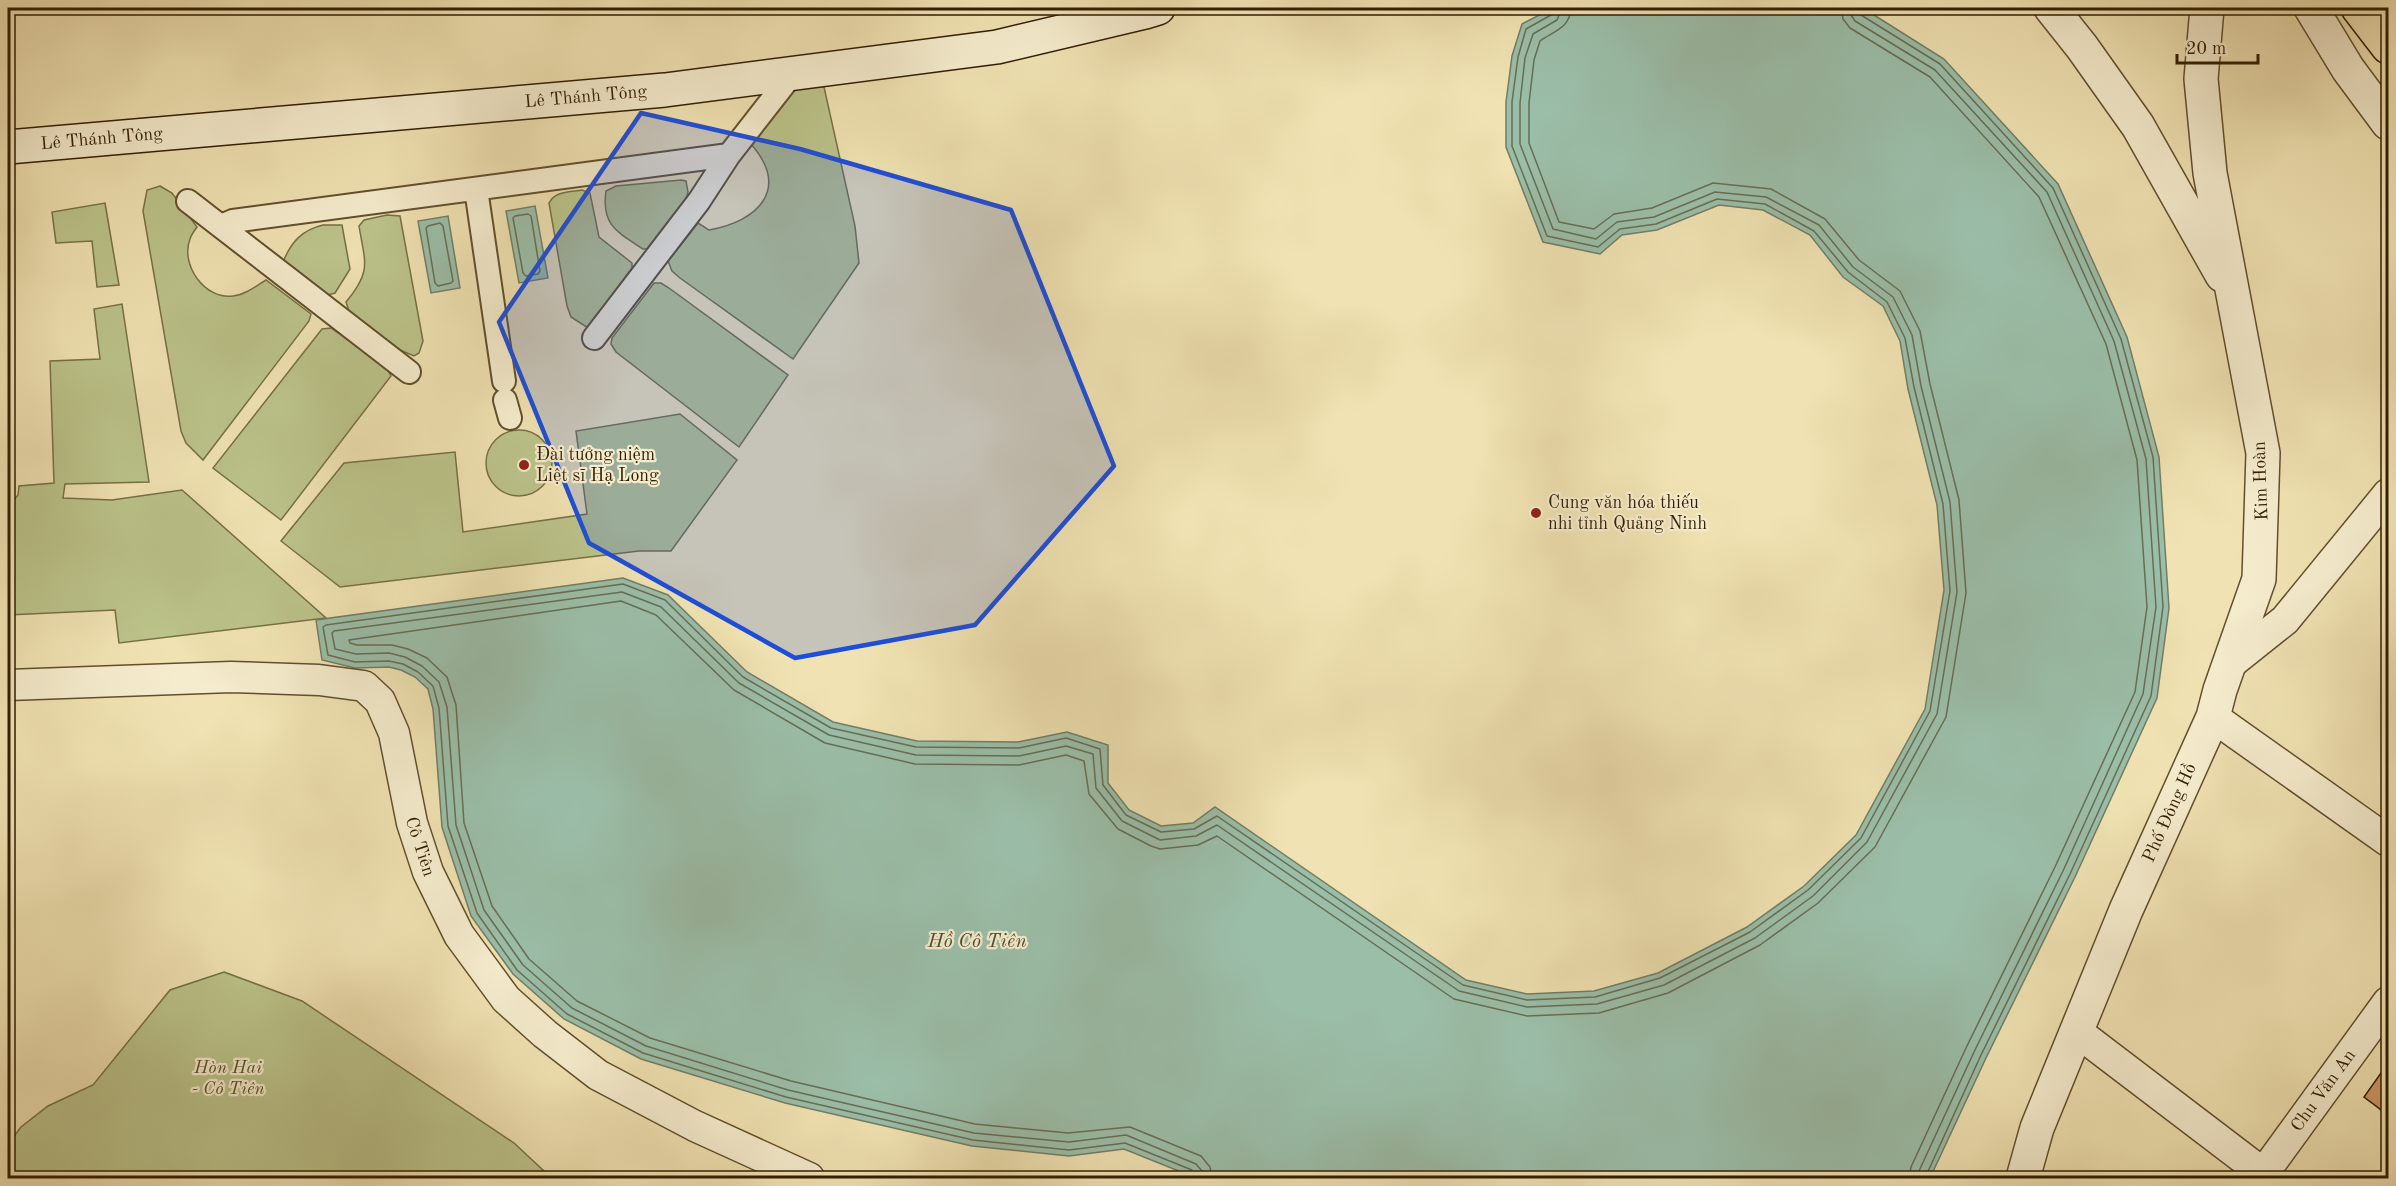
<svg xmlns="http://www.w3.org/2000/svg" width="2396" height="1186" font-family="'Old Standard TT',serif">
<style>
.green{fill:#bbc38a;stroke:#767045;stroke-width:1.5}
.water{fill:#9bbea9;stroke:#717e65;stroke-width:1.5}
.shadow{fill:#0003}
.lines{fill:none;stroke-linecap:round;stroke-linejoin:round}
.shore{stroke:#666e54;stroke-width:1.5}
.building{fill:#ce9666;stroke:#311e00;stroke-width:1.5}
.pedestrian-casing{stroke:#614f2c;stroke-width:26}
.minor-casing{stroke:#614f2c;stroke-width:33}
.tertiary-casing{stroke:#614f2c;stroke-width:36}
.secondary-casing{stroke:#311e00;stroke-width:36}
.primary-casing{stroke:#311e00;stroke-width:36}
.pedestrian{stroke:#f5eccd;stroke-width:22}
.minor{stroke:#f5eccd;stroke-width:30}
.tertiary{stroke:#f5eccd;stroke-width:33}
.secondary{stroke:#f5eccd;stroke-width:33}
.primary{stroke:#f0e2b2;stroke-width:33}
.marked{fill:#1d4ed8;fill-opacity:0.2;stroke:#1d4ed8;stroke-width:4.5;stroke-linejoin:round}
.poi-dot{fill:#8f2418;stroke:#f5eccd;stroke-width:2}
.labels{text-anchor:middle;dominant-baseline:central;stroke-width:4.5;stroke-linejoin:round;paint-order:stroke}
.street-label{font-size:18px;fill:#311e00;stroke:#f5eccd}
.poi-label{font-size:18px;fill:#311e00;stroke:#f5eccd;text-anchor:start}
.park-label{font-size:18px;font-style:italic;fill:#5a5029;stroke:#f5eccd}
.water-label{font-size:20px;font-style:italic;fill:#514e33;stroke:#f5eccd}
</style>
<rect width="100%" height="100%" fill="#f0e2b2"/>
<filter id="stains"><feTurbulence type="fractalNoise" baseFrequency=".00333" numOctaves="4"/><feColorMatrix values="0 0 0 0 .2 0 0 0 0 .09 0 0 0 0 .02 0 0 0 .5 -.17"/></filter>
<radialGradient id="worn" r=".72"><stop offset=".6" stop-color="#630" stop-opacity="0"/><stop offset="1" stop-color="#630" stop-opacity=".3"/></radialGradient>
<!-- green -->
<path class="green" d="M 805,87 L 824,87 L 855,226 L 859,263 L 793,359 L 680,278 L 672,271 L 668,261 L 698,223 L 709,230 C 759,221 790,189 751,144 L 790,89 Z
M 681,180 L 686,181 L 688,192 L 686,199 L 647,249 L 643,249 C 617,232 601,225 606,191 L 616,186 Z
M 160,186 L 172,193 L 197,227 C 195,230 191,235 190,239 C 180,265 205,300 233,296 C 245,295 256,286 266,280 L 311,314 L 309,321 L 203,460 L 186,443 L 181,431 L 143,211 L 147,190 Z
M 582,190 L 590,193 L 599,237 L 632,263 L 632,268 L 588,328 L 571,317 L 567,306 L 549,203 C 555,191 570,192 582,190 Z
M 105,203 L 119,285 L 97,287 L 92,241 L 56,243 L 52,212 Z
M 387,215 L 400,216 L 423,341 L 419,353 L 414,356 L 400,350 L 349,311 L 346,302 C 372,271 365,263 359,226 L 364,220 Z
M 323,225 L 342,225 L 350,269 L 335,293 L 328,295 L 283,262 C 291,242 302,230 323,225 Z
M 654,283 L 661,283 L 669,288 L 788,375 L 739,447 L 616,352 L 611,344 L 612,338 Z
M 122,304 L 149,482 L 65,484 L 63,498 L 112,500 L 182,490 L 326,618 L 119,643 L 115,610 L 8,615 L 8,507 L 18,495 L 19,486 L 54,483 L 50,361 L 100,359 L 94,309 Z
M 331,328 L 386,367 L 391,376 L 281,520 L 213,468 L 322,329 Z
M 680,414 L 737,460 L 671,551 L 639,551 L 340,587 L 281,541 L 344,463 L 455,452 L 463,532 L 587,514 L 576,431 Z
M486 463a33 33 0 1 1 66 0a33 33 0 1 1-66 0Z
M 224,972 L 302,1001 L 514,1143 L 545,1172 L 547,1178 L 8,1178 L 8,1144 L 21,1127 L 48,1106 L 93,1085 L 170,990 Z"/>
<!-- water -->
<path class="water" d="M 1553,8 L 1858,8 L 1874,15 L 1944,59 L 2058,184 L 2127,337 L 2159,457 L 2169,608 L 2157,698 L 2075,877 L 1986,1058 L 1930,1178 L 1196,1178 L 1124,1149 L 1069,1156 L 972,1146 L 785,1103 L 641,1059 L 564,1019 L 513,974 L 471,916 L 442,827 L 433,709 L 428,689 L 415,677 L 401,670 L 389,667 L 355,668 L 322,660 L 316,620 L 623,578 L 668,595 L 747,672 L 833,722 L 917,741 L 1018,742 L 1067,732 L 1108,745 L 1108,783 L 1129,810 L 1161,826 L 1193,823 L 1215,807 L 1466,980 L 1527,994 L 1594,991 L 1658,973 L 1747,927 L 1804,886 L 1856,835 L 1925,709 L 1944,590 L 1937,505 L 1908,389 L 1900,341 L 1883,306 L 1843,277 L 1810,235 L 1763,210 L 1719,205 L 1657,230 L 1622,235 L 1600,254 L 1543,242 L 1506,147 L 1506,102 L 1512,56 L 1522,24 Z
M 535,206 L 548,278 L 519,283 L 506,211 Z
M 448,216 L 460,288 L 431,293 L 418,221 Z"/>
<!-- shadow -->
<path class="shadow" d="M 2388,1066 L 2388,1119 L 2366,1097 Z"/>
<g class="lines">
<!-- shore -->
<path class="shore" d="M 1841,8 L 1843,19 L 1850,28 L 1930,77 L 2039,197 L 2106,344 L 2137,460 L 2147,607 L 2135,692 L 2055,867 L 1966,1048 L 1911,1167 L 1909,1178
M 1850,8 L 1851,15 L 1855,21 L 1935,70 L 2047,192 L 2114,341 L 2146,459 L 2156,607 L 2143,694 L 2063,871 L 1974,1052 L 1919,1171 L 1918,1178
M 1857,8 L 1861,15 L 1940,64 L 2053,188 L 2121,339 L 2153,457 L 2163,607 L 2151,696 L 2070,874 L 1981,1055 L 1925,1178
M 528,214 L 531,216 L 540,271 L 538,274 L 526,276 L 523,273 L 513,218 L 515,216 Z
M 440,223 L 443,226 L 453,281 L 451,283 L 438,286 L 435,283 L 426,228 L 428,226 Z
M 1196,1178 L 1192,1170 L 1125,1143 L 1069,1150 L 973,1140 L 786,1097 L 643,1053 L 567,1014 L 517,970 L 477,913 L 448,826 L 439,708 L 433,686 L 418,672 L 403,664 L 389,661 L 355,662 L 328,655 L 323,627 L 326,625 L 623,584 L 665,600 L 743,677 L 831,728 L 916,747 L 1019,748 L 1066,738 L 1100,749 L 1103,785 L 1126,815 L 1161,832 L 1194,829 L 1217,816 L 1463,985 L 1527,1000 L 1595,997 L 1660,978 L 1750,932 L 1808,890 L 1861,838 L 1930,711 L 1950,591 L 1943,504 L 1914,387 L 1905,338 L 1887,302 L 1848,272 L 1814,231 L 1765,204 L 1717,199 L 1656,224 L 1620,229 L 1598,247 L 1547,236 L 1512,146 L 1512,102 L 1518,57 L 1526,29 L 1551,15 L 1554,8
M 1203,1178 L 1202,1171 L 1196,1164 L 1126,1135 L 1069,1142 L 974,1133 L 788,1090 L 646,1046 L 572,1008 L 523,965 L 484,910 L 456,825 L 447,707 L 439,682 L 422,666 L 405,657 L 389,653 L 356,654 L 335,649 L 332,633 L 334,631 L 622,592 L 661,607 L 739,683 L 829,735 L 916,755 L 1019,756 L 1066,746 L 1093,754 L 1096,788 L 1122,821 L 1160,840 L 1196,836 L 1217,825 L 1459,991 L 1527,1007 L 1597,1004 L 1664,985 L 1755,938 L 1813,896 L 1867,842 L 1937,714 L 1957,592 L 1950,502 L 1921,386 L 1912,335 L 1893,297 L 1853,267 L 1819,225 L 1766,197 L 1715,192 L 1654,217 L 1617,222 L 1596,239 L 1553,229 L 1520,144 L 1520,103 L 1525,58 L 1533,34 L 1557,20 L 1562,8
M 1212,1178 L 1210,1167 L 1201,1156 L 1130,1127 L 1068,1133 L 975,1124 L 791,1081 L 650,1038 L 577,1001 L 529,959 L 492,906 L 464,823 L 456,705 L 447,677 L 427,658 L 408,649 L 392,645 L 357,645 L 350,643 L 349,640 L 621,601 L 656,615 L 734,690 L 825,743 L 915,764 L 1019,765 L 1066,755 L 1084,761 L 1089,794 L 1118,829 L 1151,846 L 1160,849 L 1198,845 L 1217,836 L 1454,999 L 1527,1016 L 1599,1013 L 1668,993 L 1760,945 L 1818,903 L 1875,847 L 1946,717 L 1966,593 L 1959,500 L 1930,384 L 1920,331 L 1900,291 L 1859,260 L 1825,219 L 1771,189 L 1713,183 L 1652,208 L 1614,214 L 1594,229 L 1559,222 L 1529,143 L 1529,103 L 1534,60 L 1540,41 C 1554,31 1570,28 1571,8"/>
</g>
<!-- building -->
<path class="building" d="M 2388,1063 L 2388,1115 L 2364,1097 Z"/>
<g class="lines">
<defs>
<path id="pedestrian" d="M 476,189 L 504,381
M 188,201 L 409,372
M 221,226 L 233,221 L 729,155
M 594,338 L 699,201 L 729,155 L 793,73
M 505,400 L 510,418"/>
<g id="minor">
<path d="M 2231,663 L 2285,620 L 2388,494"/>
<path id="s1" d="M 8,685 L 231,677 L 319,680 L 364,686 L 380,701 L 394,733 L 412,823 L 428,872 L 459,935 L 506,999 L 545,1034 L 598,1075 L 695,1126 L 809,1178"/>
<path d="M 2213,717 L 2388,841"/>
<path d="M 2076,1031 L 2269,1178"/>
<path id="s2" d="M 2260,1178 L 2388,1002"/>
</g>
<g id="tertiary">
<path d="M 2051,8 L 2082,47 L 2138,126 L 2222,275"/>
<path d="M 2311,8 L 2348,69 L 2388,123"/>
<path id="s3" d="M 2023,1178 L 2037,1128 L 2126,910 L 2213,717 L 2220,690 L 2259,579 L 2263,453 L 2210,173 L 2201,79 L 2207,8"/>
</g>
<g id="secondary">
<path id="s4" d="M 8,147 L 665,90 L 997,47 L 1145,12 L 1158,8"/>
</g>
<path id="primary" d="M 2358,8 L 2388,47"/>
</defs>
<!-- pedestrian casing -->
<use href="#pedestrian" class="pedestrian-casing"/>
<!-- minor casing -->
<use href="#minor" class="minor-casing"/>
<!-- tertiary casing -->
<use href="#tertiary" class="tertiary-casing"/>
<!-- secondary casing -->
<use href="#secondary" class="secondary-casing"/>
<!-- primary casing -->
<use href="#primary" class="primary-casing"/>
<!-- pedestrian -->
<use href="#pedestrian" class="pedestrian"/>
<!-- minor -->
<use href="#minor" class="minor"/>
<!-- tertiary -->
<use href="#tertiary" class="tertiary"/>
<!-- secondary -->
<use href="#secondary" class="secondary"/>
<!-- primary -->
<use href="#primary" class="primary"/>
</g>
<!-- marked area -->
<path class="marked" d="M 641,113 L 800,149 L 1011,210 L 1114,466 L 975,625 L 795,658 L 589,543 L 499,322 Z"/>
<!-- markers -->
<g class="poi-dot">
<circle cx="524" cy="465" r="6"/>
<circle cx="1536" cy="513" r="6"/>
</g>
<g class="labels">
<!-- street labels -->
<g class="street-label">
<text stroke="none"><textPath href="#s4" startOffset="580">Lê Thánh Tông</textPath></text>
<text stroke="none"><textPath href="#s4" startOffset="94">Lê Thánh Tông</textPath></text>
<text transform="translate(2261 481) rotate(-92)">Kim Hoàn</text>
<text stroke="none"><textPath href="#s3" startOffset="394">Phố Đông Hồ</textPath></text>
<text stroke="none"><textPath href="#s1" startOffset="530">Cô Tiên</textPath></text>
<text stroke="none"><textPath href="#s2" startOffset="108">Chu Văn An</textPath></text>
</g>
<!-- poi labels -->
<g class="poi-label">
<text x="536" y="455">Đài tưởng niệm<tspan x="536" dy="21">Liệt sĩ Hạ Long</tspan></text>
<text x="1548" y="503">Cung văn hóa thiếu<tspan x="1548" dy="21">nhi tỉnh Quảng Ninh</tspan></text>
</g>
<!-- park labels -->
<g class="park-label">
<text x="228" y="1068">Hòn Hai<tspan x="228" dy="21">- Cô Tiên</tspan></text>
</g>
<!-- water labels -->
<g class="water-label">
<text x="977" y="942">Hồ Cô Tiên</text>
</g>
</g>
<!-- margin -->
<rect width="2396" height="1186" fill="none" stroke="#f0e2b2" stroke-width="30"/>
<rect x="9" y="9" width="2378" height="1168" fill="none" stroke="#311e00" stroke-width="3"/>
<rect x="15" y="15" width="2366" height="1156" fill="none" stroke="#311e00" stroke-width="1.5"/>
<!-- scale -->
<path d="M2177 54v9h81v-9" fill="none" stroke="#311e00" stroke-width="3"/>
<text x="2186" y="54" font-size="18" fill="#311e00" stroke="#f5eccd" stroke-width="4.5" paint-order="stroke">20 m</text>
<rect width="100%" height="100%" filter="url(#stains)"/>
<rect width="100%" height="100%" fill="url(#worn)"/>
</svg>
